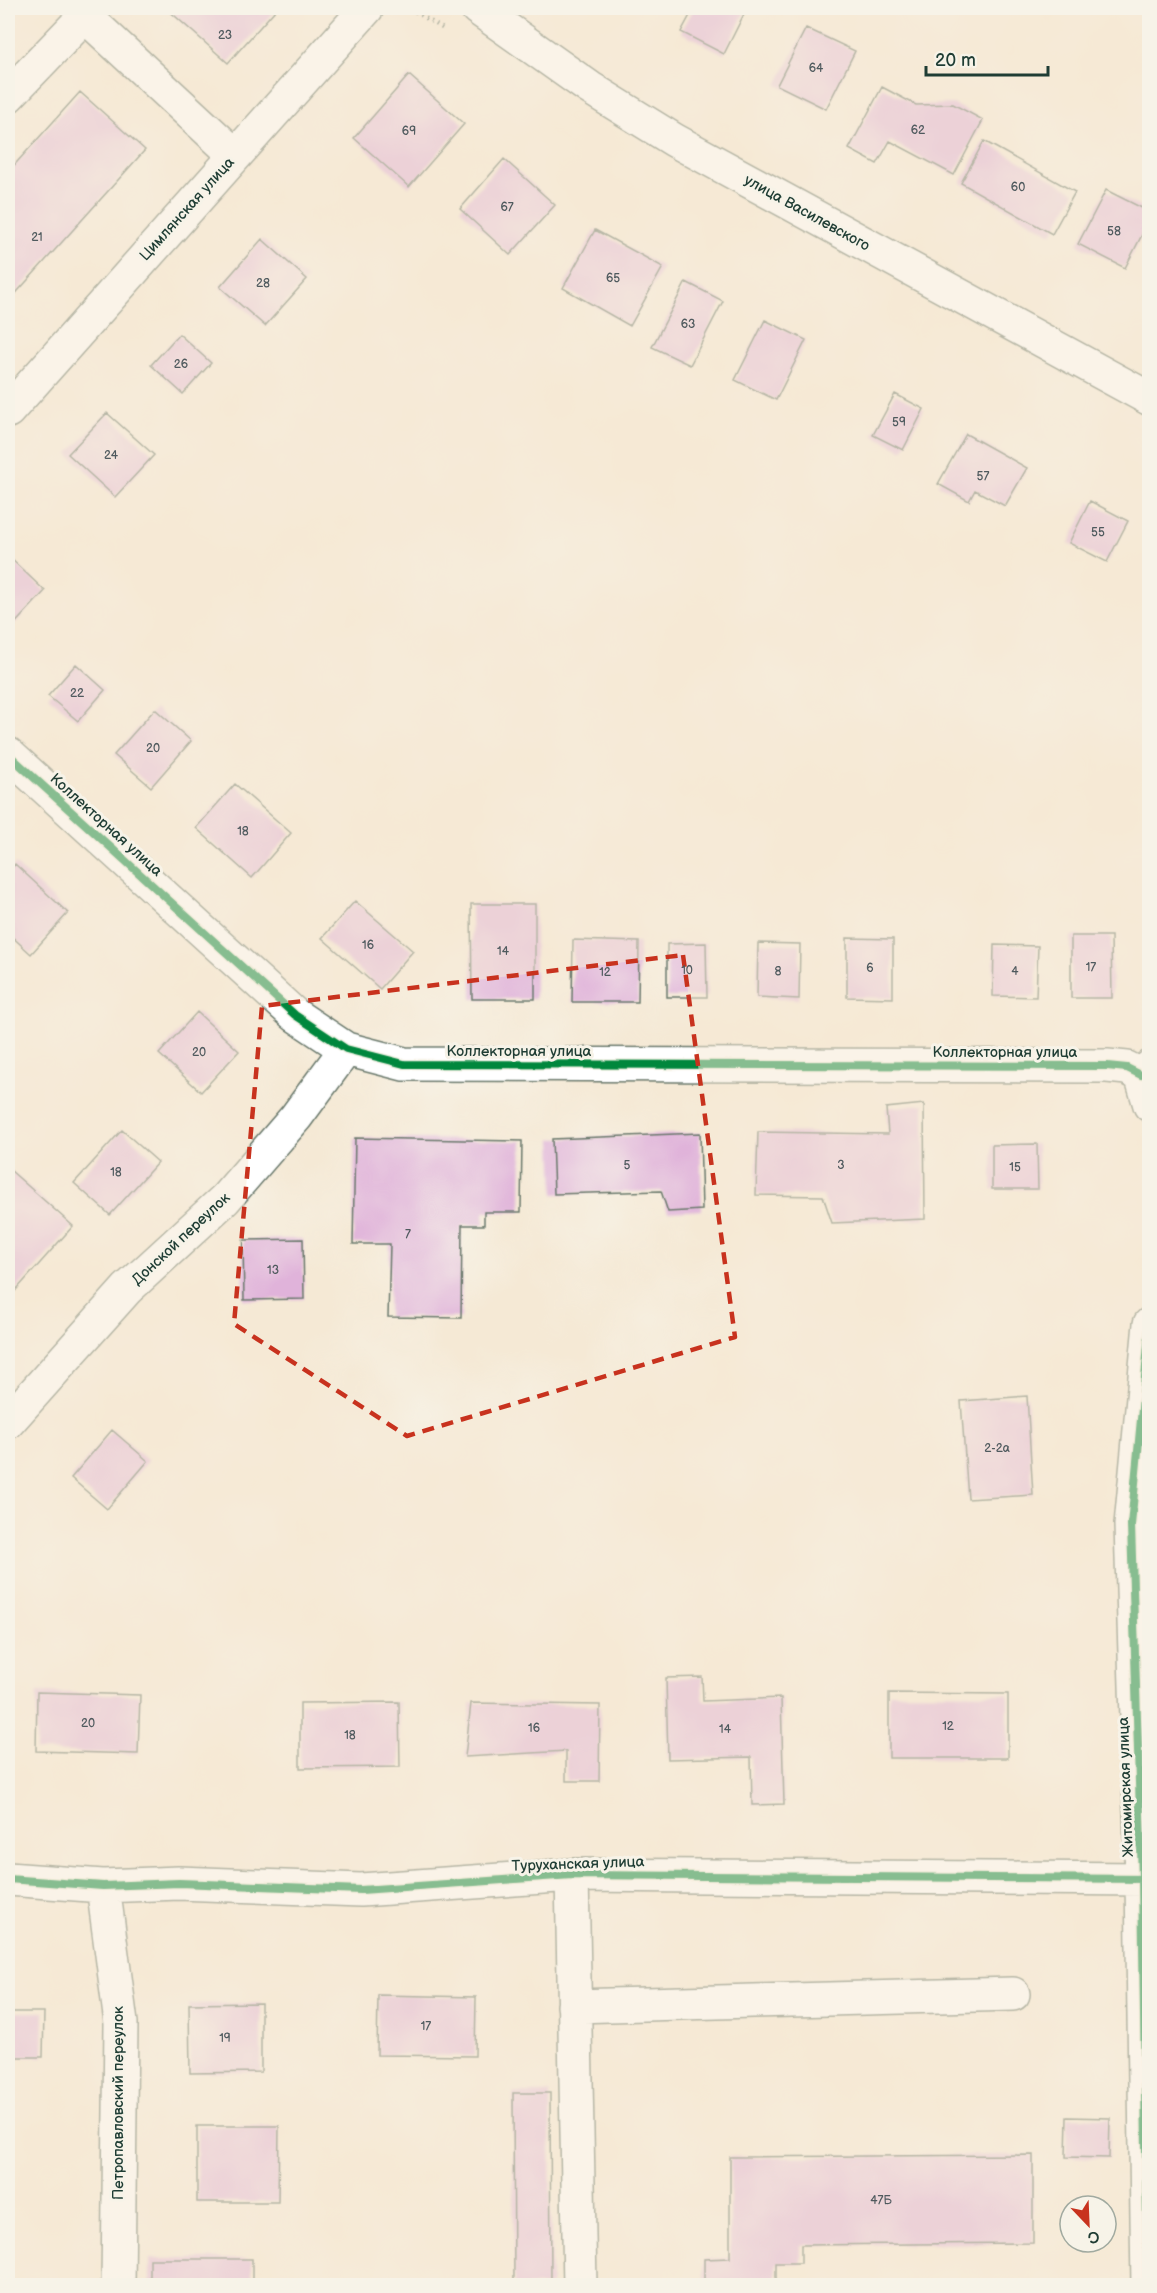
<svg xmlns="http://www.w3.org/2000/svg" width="1157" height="2293" font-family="'Balsamiq Sans',sans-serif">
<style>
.building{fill:#e0b3da}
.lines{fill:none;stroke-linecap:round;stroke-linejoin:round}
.minor-casing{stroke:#6a796c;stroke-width:36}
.path{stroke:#6a796c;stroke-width:4;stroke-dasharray:1.5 4.5;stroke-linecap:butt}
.minor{stroke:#fff;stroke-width:33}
.cycleway-casing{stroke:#f7f3e8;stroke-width:11}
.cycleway{stroke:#00873e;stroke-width:8}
.marked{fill:none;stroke:#c8321e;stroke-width:4.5;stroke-dasharray:12 8;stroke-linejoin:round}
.labels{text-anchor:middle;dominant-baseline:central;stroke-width:6;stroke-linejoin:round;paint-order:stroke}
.number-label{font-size:12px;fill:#4f5a5e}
.street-label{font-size:15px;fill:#1f3d34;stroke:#f7f3e8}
</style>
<rect width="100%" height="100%" fill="#f7f3e8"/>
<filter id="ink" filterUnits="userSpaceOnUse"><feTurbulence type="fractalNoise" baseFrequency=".0167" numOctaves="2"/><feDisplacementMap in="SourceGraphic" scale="12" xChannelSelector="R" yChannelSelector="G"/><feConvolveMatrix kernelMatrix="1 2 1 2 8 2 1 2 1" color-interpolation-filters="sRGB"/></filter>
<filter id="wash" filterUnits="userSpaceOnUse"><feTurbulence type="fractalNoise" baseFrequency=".008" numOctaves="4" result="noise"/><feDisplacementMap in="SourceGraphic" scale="24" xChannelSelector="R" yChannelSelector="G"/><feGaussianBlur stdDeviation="1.35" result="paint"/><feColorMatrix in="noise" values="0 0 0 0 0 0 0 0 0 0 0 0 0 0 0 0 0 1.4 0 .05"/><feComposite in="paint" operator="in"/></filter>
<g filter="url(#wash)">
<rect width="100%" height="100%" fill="#f5e9d5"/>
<g id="blocks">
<!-- building -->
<path class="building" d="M 166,8 L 277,8 L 228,63 Z
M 694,8 L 747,8 L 724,54 L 681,32 Z
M 806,28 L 855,51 L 826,109 L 777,85 Z
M 409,75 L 464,124 L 409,187 L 354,138 Z
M 882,87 L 916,105 L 953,104 L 983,120 L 954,175 L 890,141 L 877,164 L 849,149 Z
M 80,92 L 145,150 L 8,302 L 8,172 Z
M 984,141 L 1075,192 L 1052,234 L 961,183 Z
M 504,159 L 555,205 L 510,255 L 460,209 Z
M 1106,190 L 1150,212 L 1150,219 L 1125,268 L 1078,244 Z
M 595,230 L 663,267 L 630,326 L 563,288 Z
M 262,239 L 307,279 L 265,326 L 220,287 Z
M 686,282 L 723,301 L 690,365 L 652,347 Z
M 765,320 L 806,340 L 776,400 L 735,380 Z
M 179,334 L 211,363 L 183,394 L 151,365 Z
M 895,394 L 924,409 L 903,450 L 873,435 Z
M 107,413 L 154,455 L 115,497 L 68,454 Z
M 966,434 L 1027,468 L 1005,506 L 975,490 L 969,501 L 938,484 Z
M 1090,501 L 1128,521 L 1107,562 L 1069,543 Z
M 8,556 L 45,591 L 8,631 Z
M 76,664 L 105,690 L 78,721 L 48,696 Z
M 155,709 L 191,741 L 151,787 L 114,755 Z
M 235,784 L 291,833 L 252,878 L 196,828 Z
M 15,864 L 68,913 L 31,954 L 8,933 L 8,873 Z
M 355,901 L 413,951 L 380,989 L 322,938 Z
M 471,904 L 535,904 L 535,999 L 472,999 Z
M 1071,936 L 1111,936 L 1112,998 L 1071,998 Z
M 847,938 L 893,939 L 893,998 L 847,997 Z
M 573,940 L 639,942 L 638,1002 L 572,1002 Z
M 706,943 L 707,997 L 667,997 L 667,944 Z
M 758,943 L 800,944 L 799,999 L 757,997 Z
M 994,945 L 1038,946 L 1036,997 L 993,996 Z
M 197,1012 L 239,1051 L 201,1092 L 159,1054 Z
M 924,1104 L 925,1219 L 832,1223 L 823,1196 L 756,1195 L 758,1132 L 888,1134 L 886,1108 Z
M 122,1130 L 158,1162 L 110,1215 L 74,1183 Z
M 700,1133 L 702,1210 L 668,1212 L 661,1191 L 554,1194 L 552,1139 Z
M 355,1138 L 522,1141 L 521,1212 L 484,1212 L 484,1225 L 462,1225 L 461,1318 L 388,1317 L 390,1244 L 353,1244 Z
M 1037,1144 L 1038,1189 L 992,1189 L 992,1145 Z
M 10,1170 L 73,1226 L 8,1299 L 8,1173 Z
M 303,1239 L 304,1299 L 244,1300 L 243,1240 Z
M 1027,1396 L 1033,1495 L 968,1499 L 961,1401 Z
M 112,1430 L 148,1461 L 107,1509 L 71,1478 Z
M 702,1677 L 703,1701 L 781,1698 L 784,1804 L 752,1805 L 751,1757 L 668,1759 L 666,1678 Z
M 37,1692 L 140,1695 L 138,1754 L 36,1751 Z
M 889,1693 L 1008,1694 L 1008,1758 L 889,1758 Z
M 399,1702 L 400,1767 L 300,1768 L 300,1703 Z
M 471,1703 L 600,1705 L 599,1781 L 566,1781 L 566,1751 L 465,1757 Z
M 378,1995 L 476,1997 L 475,2056 L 377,2055 Z
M 261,2003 L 261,2072 L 190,2073 L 189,2004 Z
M 8,2012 L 44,2012 L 43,2057 L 8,2057 Z
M 513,2093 L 550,2093 L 551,2286 L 514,2286 Z
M 1067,2117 L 1110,2118 L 1109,2158 L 1066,2157 Z
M 197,2126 L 279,2126 L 278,2202 L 197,2202 Z
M 1033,2155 L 1033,2243 L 801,2245 L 801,2263 L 776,2263 L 776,2286 L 704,2286 L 704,2259 L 730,2258 L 730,2157 Z
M 150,2259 L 252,2259 L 252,2286 L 150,2286 Z"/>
</g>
</g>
<g filter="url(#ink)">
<use href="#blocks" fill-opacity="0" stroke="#6a796c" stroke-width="1.5"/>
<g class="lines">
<defs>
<path id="minor" d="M 477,8 L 590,88 L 674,140 L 1150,399
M 8,96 L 85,16 L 235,155
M 8,411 L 367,8
M 8,754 L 295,1015 L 346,1049 L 404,1064 L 1107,1066 L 1127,1068 L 1141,1075
M 1150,1067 L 1141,1075 L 1150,1105
M 8,1422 L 127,1289 L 225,1199 L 296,1117 L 346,1049
M 572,1875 L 580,2286
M 8,1879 L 103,1886 L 179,1883 L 361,1890 L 572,1875 L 1150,1879
M 103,1886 L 121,2023 L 118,2286
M 574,2006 L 1013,1994
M 1148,2286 L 1142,1879 L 1131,1525 L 1150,1324"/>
</defs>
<!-- minor casing -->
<use href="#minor" class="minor-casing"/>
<!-- path -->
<path class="path" d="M 404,8 L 414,11 L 445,30"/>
<!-- minor -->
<use href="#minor" class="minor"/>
<defs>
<path id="cycleway" d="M 8,754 L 295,1015 L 346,1049 L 404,1064 L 1107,1066 L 1127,1068 L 1141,1075
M 8,1879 L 103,1886 L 179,1883 L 361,1890 L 572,1875 L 1150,1879
M 1148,2286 L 1142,1879 L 1131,1525 L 1150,1324"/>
</defs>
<!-- cycleway casing -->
<use href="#cycleway" class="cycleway-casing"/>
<!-- cycleway -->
<use href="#cycleway" class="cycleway"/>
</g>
</g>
<!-- marked area -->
<path d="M0 0H1157V2293H0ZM 683,955 L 735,1337 L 407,1436 L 234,1324 L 262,1006 Z" fill="#f5e9d5" fill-opacity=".55" fill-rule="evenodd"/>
<path class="marked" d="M 683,955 L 735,1337 L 407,1436 L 234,1324 L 262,1006 Z"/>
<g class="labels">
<!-- number labels -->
<g class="number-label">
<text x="225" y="35">23</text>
<text x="816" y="68">64</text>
<text x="918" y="130">62</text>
<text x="409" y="131">69</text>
<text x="1018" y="187">60</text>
<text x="507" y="207">67</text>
<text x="1114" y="231">58</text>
<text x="37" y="237">21</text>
<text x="613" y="278">65</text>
<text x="263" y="283">28</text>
<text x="688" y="324">63</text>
<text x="181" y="364">26</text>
<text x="899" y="422">59</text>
<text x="111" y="455">24</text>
<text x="983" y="476">57</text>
<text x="1098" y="532">55</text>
<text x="77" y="693">22</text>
<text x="153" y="748">20</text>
<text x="243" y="831">18</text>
<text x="368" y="945">16</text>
<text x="503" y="951">14</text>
<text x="1091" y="967">17</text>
<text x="870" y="968">6</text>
<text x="687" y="970">10</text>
<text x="778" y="971">8</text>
<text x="1015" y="971">4</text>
<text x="605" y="972">12</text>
<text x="199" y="1052">20</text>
<text x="627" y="1165">5</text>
<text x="841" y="1165">3</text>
<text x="1015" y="1167">15</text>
<text x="116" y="1172">18</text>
<text x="408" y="1234">7</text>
<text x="273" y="1270">13</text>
<text x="997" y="1448">2-2а</text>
<text x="88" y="1723">20</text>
<text x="948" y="1726">12</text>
<text x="534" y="1728">16</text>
<text x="725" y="1729">14</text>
<text x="350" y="1735">18</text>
<text x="426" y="2026">17</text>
<text x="225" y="2038">19</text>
<text x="881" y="2200">47Б</text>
</g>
<!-- street labels -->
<g class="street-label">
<text transform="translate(187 209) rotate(-48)">Цимлянская улица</text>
<text transform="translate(807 213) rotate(29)">улица Василевского</text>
<text transform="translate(106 825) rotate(42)">Коллекторная улица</text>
<text x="519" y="1051">Коллекторная улица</text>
<text x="1005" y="1052">Коллекторная улица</text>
<text transform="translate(181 1239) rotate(-43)">Донской переулок</text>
<text transform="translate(1126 1787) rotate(-92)">Житомирская улица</text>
<text transform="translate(578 1864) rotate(-2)">Туруханская улица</text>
<text transform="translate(118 2103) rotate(-90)">Петропавловский переулок</text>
</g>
</g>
<!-- margin -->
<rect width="1157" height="2293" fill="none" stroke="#f7f3e8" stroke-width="30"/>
<!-- north arrow -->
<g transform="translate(1088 2224) rotate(157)"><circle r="28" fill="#f7f3e8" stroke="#a1aaa0" stroke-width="1.5"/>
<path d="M0-4.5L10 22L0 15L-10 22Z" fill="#c8321e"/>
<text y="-9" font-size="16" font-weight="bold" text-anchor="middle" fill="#1f3d34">С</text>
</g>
<!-- scale -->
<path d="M926 66v9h122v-9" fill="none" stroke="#1f3d34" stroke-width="3"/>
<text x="935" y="66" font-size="18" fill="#1f3d34" stroke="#f7f3e8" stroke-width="4.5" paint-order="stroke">20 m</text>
</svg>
